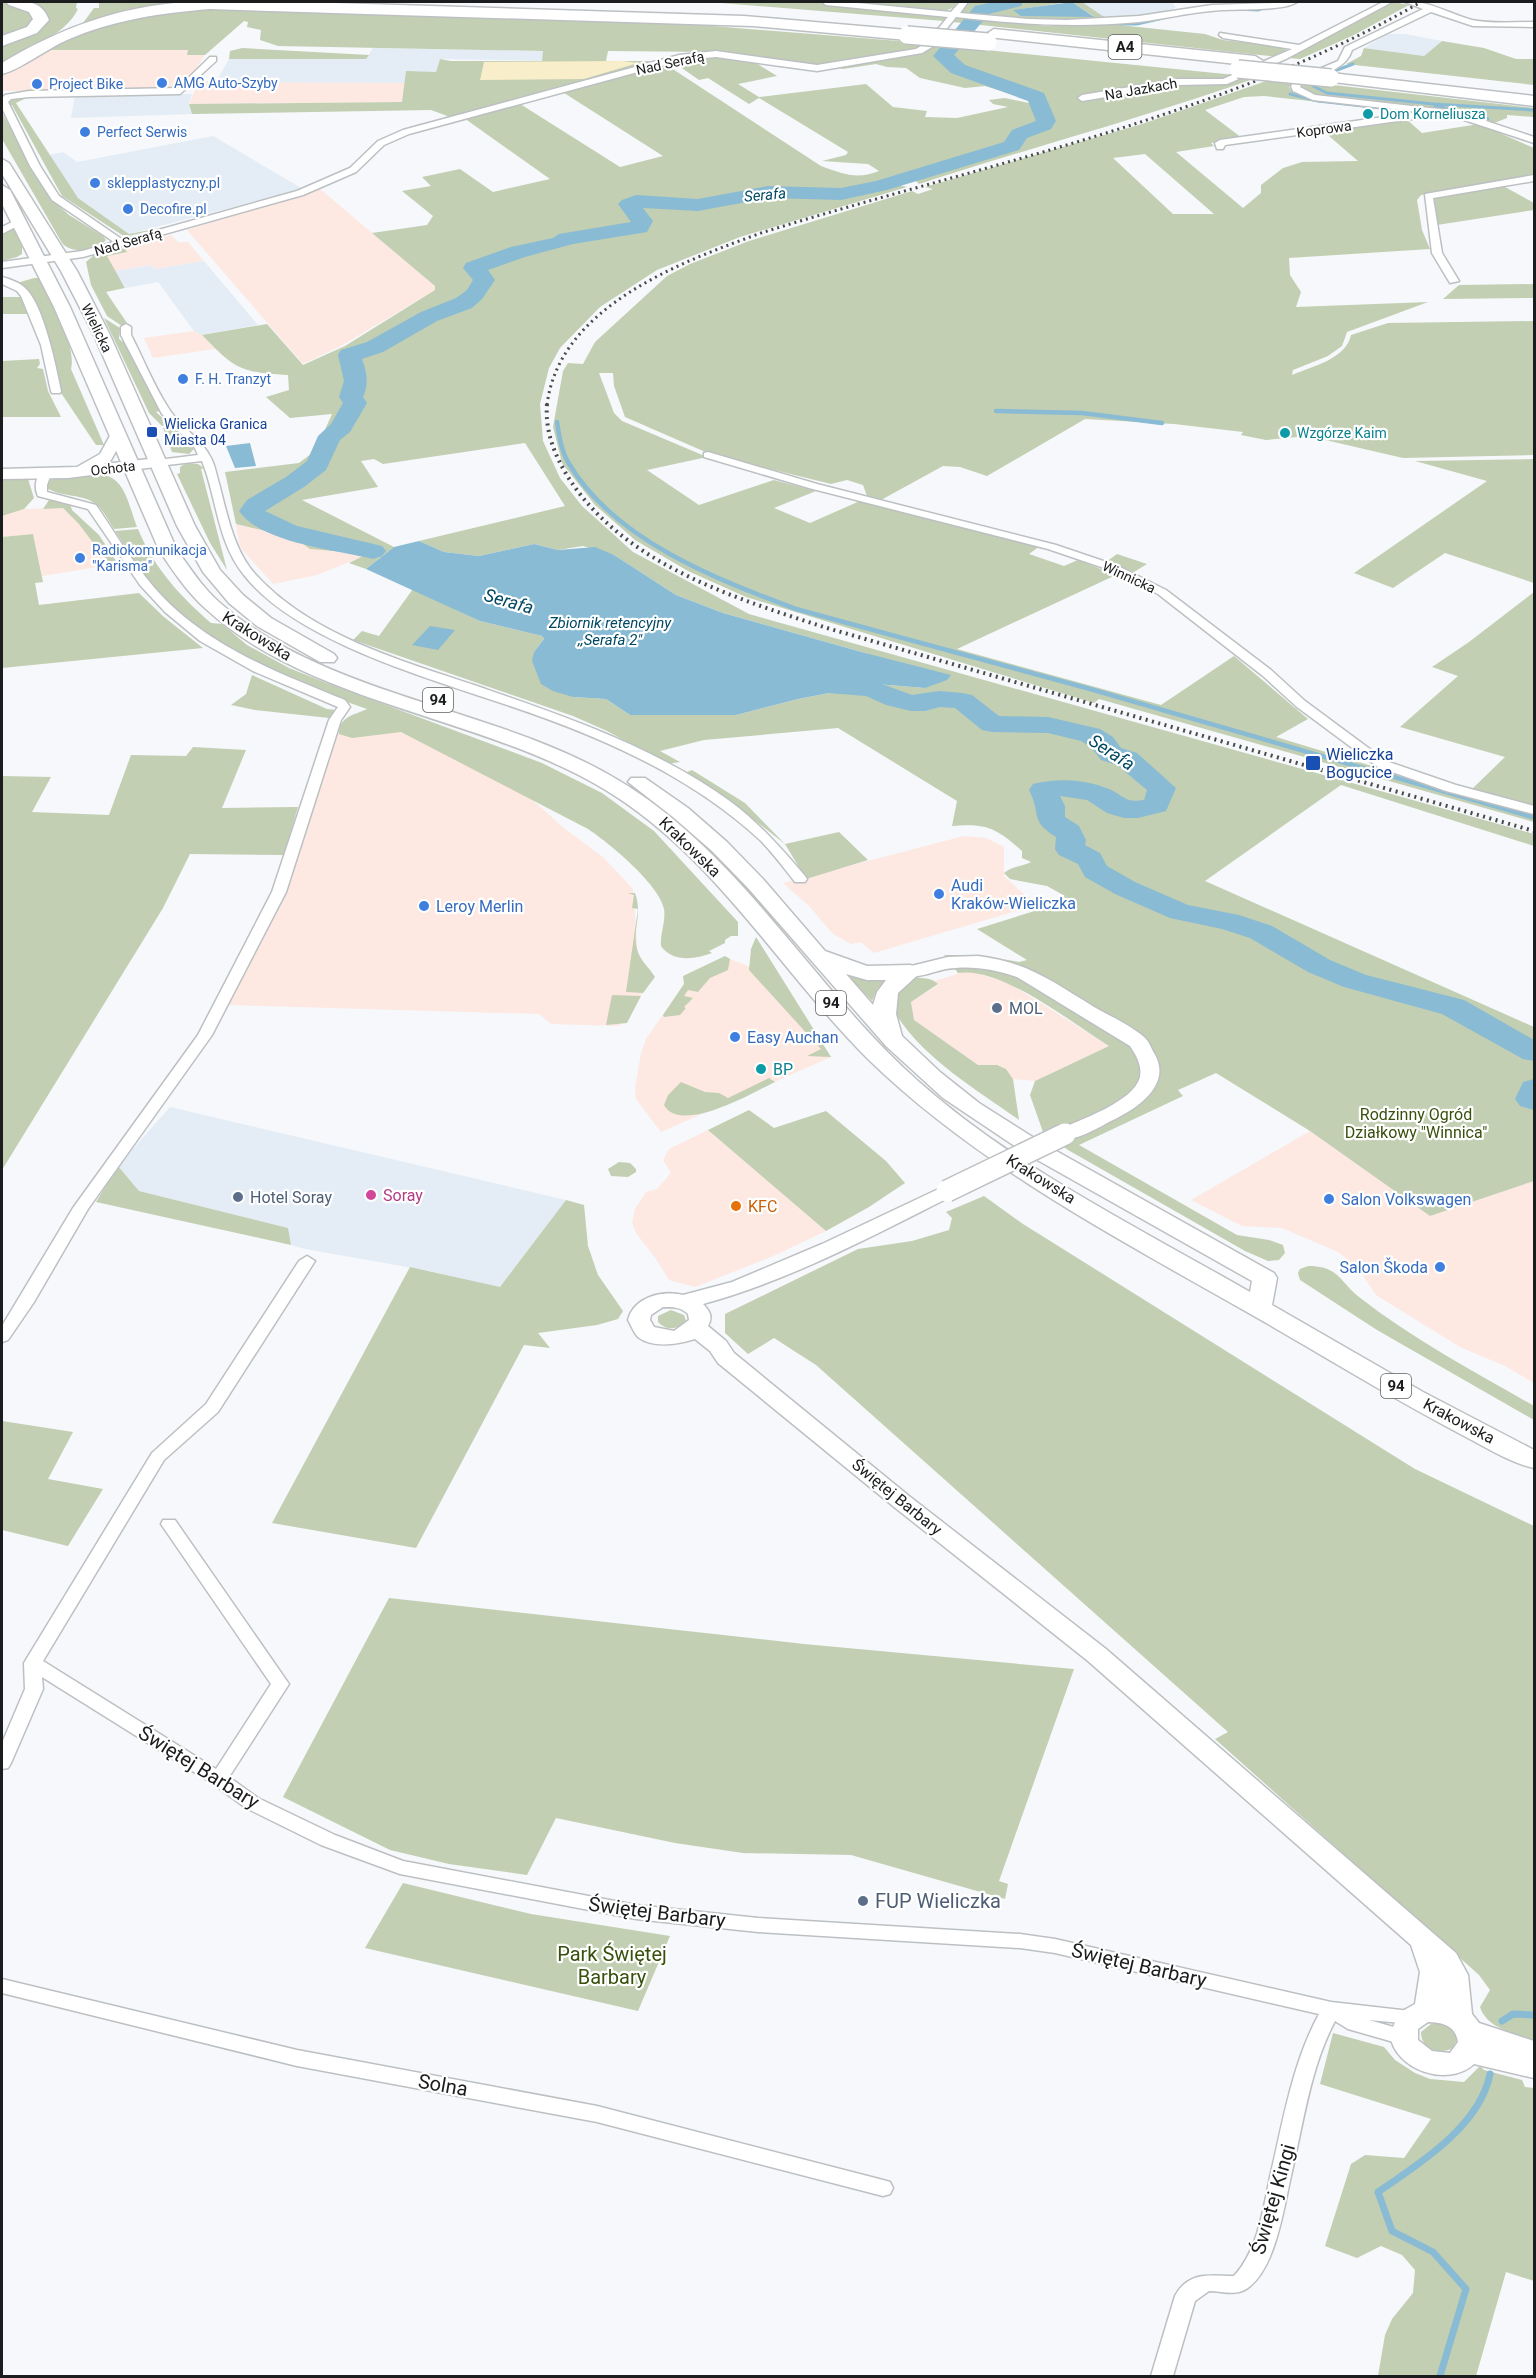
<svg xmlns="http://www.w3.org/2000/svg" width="1536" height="2378" font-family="Roboto,sans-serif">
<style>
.commercial{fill:#fde9e1}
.built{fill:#e4edf5}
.green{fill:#c2cfb2;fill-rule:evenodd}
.sand{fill:#f8eec9}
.water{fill:#89bbd4}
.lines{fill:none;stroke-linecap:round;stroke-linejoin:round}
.stream-far2{stroke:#89bbd4;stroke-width:3}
.stream-far1{stroke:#89bbd4;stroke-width:4.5}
.stream{stroke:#89bbd4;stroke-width:7}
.river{fill:#89bbd4;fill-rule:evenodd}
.street-casing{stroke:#bdc0c2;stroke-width:3}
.secondary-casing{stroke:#bdc0c2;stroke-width:3}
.primary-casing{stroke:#bdc0c2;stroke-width:3}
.highway-casing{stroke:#bdc0c2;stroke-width:3}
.street{fill:#fff;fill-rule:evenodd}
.secondary{fill:#fff;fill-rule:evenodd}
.primary{fill:#fff;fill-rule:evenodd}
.highway{fill:#fff;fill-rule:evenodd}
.rail-far1{stroke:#494a4b;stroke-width:3;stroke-dasharray:2 4;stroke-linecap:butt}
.rail{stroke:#494a4b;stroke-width:4;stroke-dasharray:2 4.5;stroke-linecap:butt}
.secondary-bridge-casing{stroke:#bdc0c2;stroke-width:24;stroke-linecap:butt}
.highway-bridge-casing{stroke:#bdc0c2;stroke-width:20;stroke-linecap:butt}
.secondary-bridge{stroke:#fff;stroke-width:21}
.highway-bridge{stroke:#fff;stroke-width:17}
.shop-dot{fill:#3f7fe0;stroke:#fff;stroke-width:2}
.culture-dot{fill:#0f9aa8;stroke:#fff;stroke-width:2}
.transit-dot{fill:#1a4fb4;stroke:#fff;stroke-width:2}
.service-dot{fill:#5c6f8a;stroke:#fff;stroke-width:2}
.hotel-dot{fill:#d1479c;stroke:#fff;stroke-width:2}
.food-dot{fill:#e8710a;stroke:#fff;stroke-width:2}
.labels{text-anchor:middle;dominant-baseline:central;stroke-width:4.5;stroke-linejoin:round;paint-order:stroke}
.far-street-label{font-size:14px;fill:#1b1c1d;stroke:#fff}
.far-shop-label{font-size:14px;fill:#366cbe;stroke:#fff;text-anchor:start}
.far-culture-label{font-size:14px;fill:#0d838f;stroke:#fff;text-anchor:start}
.far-transit-label{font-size:14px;fill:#164399;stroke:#fff;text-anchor:start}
.shield{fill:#fff;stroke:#5f6061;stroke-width:1.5}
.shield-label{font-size:15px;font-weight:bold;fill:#1b1c1d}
.far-water-label{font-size:15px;font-style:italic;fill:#004862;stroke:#fff}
.street-label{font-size:16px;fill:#1b1c1d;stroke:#fff}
.transit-label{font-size:16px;fill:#164399;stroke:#fff;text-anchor:start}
.shop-label{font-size:16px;fill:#366cbe;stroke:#fff;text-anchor:start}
.service-label{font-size:16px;fill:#4e5e75;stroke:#fff;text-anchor:start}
.culture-label{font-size:16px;fill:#0d838f;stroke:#fff;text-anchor:start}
.park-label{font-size:16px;fill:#394f0c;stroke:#fff}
.hotel-label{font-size:16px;fill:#b23c85;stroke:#fff;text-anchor:start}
.food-label{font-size:16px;fill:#c56008;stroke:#fff;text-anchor:start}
.water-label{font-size:18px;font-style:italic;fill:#004862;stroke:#fff}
.near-street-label{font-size:20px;fill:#1b1c1d;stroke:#fff}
.near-service-label{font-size:20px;fill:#4e5e75;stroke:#fff;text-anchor:start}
.near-park-label{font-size:20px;fill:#394f0c;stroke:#fff}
</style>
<rect width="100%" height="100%" fill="#f6f8fb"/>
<!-- commercial -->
<path class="commercial" d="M 43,50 L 188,50 L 187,55 L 205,55 L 191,76 L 178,89 L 2,91 L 2,76 Z
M 199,81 L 406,83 L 402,102 L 189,104 Z
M 320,189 L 435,286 L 435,290 L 341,346 L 303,364 L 187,230 Z
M 171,235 L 178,242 L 188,242 L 204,261 L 155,269 L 151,265 L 115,271 L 107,256 L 126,252 L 125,249 L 120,248 Z
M 194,331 L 202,335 L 215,349 L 153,358 L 144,338 Z
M 63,508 L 78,523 L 110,565 L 42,576 L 33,534 L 2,537 L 2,516 L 24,509 Z
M 236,524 L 295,538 L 310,549 L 369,554 L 317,575 L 273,584 L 240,547 Z
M 391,720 L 511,781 L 564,828 L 604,858 L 633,889 L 638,956 L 654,976 L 629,1014 L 628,1020 L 618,1026 L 551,1024 L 539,1014 L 227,1005 L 272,917 L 338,724 L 371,728 Z
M 964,836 L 986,838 L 1004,847 L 1004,876 L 1027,897 L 1050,901 L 874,953 L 861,942 L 851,944 L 833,934 L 810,907 L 783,883 Z
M 730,959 L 753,968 L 831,1057 L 661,1132 L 636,1099 L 635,1088 L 641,1053 L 646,1039 L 684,984 Z
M 963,972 L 976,973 L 1009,983 L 1109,1046 L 1035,1081 L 1013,1079 L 1006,1069 L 997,1065 L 978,1065 L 914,1021 L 911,1002 L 938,985 L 935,981 Z
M 708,1130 L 826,1231 L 771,1257 L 695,1287 L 669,1280 L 656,1259 L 636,1233 L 632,1222 L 635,1209 L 646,1192 L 657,1189 L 671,1173 L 663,1160 L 669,1149 Z
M 1310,1131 L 1430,1216 L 1534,1181 L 1534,1383 L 1505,1366 L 1460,1347 L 1376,1295 L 1358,1268 L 1338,1252 L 1282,1228 L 1242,1226 L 1191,1200 Z"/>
<!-- built -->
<path class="built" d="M 1081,2 L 1172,2 L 1176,8 L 1148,16 L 1107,19 Z
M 1387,34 L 1405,34 L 1442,41 L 1424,56 L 1364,48 Z
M 373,48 L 543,51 L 543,61 L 440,59 L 436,72 L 406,72 L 406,83 L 216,82 L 229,59 L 366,59 Z
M 192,94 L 189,104 L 192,114 L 71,118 L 75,95 Z
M 213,136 L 303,189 L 129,234 L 78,198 L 49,155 L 63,152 L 77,162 Z
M 204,261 L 258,325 L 202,335 L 194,331 L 158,282 L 126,288 L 115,271 L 151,265 L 155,269 Z
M 170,1107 L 566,1200 L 500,1288 L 430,1271 L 305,1249 L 291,1245 L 288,1228 L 139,1191 L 118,1166 Z"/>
<!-- green -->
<path class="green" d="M 2,2 L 18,5 L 34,15 L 33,23 L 14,35 L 2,39 Z
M 24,2 L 77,2 L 76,8 L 78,9 C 66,35 26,50 2,63 L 2,43 L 40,29 Z
M 99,2 L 334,2 L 422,6 L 185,3 L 128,10 L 83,23 L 94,8 L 99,8 Z
M 709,2 L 809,2 L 946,16 L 944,21 Z
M 847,2 L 958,2 L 953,8 L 944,11 Z
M 970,2 L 1069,2 L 1014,10 L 1093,16 L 1072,2 L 1082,2 L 1107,19 L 1045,21 L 961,12 Z
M 1393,2 L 1409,5 L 1354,35 L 1300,59 L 1288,58 Z
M 184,7 L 663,22 L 924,43 L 915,50 L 827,67 L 710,52 L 608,51 L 606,61 L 652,61 L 450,117 L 431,110 L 192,114 L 189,104 L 402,102 L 406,71 L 436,72 L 440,59 L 451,61 L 542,61 L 543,51 L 278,46 L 260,40 L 261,30 L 247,27 L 248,22 L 244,21 L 205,55 L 187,55 L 188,50 L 43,50 L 82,31 Z
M 957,17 L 1048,26 L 1109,24 L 1205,34 L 1223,40 L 1278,46 L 1288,51 L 1279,57 L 953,22 Z
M 1442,41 L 1484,48 L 1516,59 L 1534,59 L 1534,85 L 1346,64 L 1361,56 L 1364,48 L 1424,56 Z
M 936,45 L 1235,75 L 1222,81 L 1182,80 L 1078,97 L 1080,99 L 1129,93 L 1177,83 L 1207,85 L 1226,83 L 1245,76 L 1259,77 C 1147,117 1032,147 919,184 L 915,180 L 898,185 L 907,187 L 740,237 L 657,270 L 600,307 L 560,348 L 549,368 L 540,404 L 543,441 L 560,478 L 582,506 L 633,552 L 749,614 L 1534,834 L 1534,846 L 1341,785 L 1205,881 L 1534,1027 L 1534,1181 L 1430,1216 L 1310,1131 L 1216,1073 L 1178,1090 L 1183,1096 L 1079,1145 L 1237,1235 L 1269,1240 L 1283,1245 L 1285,1253 L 1279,1260 L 1268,1261 L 1245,1251 L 1068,1150 L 1043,1132 L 1030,1095 L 1035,1081 L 1109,1046 C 1072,1023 1001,966 958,973 L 944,955 L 979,955 L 1019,962 L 1027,960 L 977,929 L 1054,905 L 1065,896 L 1047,886 L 1010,879 L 1004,873 C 1012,866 1021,867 1031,862 L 1022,858 L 1022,851 C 996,828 987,823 952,826 L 957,801 L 838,728 L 704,740 L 660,751 L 680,762 L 667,764 L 607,731 L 573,716 L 353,640 L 362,631 L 379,636 L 413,589 L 480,621 L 542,636 L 544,639 L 534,652 L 573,697 L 606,699 L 630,715 L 736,715 L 798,699 L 876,684 L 925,688 L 865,653 L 723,613 L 676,595 L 614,555 L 583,546 L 558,550 L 534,544 L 479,556 L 444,552 L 419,541 L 565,506 L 525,443 L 383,464 L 374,459 L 361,461 L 378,487 L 302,500 L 394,547 L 366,569 L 349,563 L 367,554 L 310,549 L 295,538 L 236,524 L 225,472 L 299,463 L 316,450 L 332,414 L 290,418 L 266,397 L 289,390 L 288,375 C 240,372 236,370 202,335 L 267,324 L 303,365 L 345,346 L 435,290 L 435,286 L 372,233 L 427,225 L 433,216 L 402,191 L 431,186 L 422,177 L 460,169 L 493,192 L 550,179 L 464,118 L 517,102 L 620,167 L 663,156 L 561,91 L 665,64 L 821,166 C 844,174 856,180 879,171 L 868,164 L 822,161 L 846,155 L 848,152 L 759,98 L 749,104 L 708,78 L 699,80 L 676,64 L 677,61 L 707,55 L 751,60 L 777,76 L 738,84 L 759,97 L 866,84 L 893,107 L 927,111 L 925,117 L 957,118 L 1008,107 L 993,104 L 989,100 L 1005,98 L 1029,103 L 1033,101 L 985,86 L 965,88 L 920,78 L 906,68 L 887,67 L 876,64 L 843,69 L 835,67 L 922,52 Z
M 242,48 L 369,55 L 366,59 L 229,59 L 230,51 Z
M 1272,79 L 1295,81 L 1289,87 L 1293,92 L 1308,98 L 1414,110 L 1415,112 L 1390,116 L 1377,108 L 1264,96 L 1244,97 L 1205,110 L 1242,138 L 1211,143 L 1214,146 L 1176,152 L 1243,208 L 1261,193 L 1261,185 L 1283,168 L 1302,162 L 1358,161 L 1322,130 L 1405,118 L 1422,133 L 1479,124 L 1534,148 L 1534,174 L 1484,187 L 1421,195 L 1417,200 L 1422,230 L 1430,249 L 1289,258 L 1290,275 L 1301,292 L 1296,307 L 1428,302 L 1347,332 L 1342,346 L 1328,356 L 1293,370 L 1292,375 C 1313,366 1346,359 1351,335 L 1388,323 L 1534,321 L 1534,455 L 1403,458 L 1308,436 L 1266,440 L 1241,435 L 1243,432 L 1174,424 L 1085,419 L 987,476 L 960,467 L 943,466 L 881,500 L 867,496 L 863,485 L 847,480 L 831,484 L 710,454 L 625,417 L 614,386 L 613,373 L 599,373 L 614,413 L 622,421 L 707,457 L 647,470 L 699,505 L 774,480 L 816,491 L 774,508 L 810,523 L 862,500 L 1040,546 L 1029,554 L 1064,566 L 1078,560 L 1116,575 L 957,649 L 1161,705 L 1234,656 L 1308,719 L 1276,737 L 1438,786 L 1534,812 L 1534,822 L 1099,699 L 1094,703 L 746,597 L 688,571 L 635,540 L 595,505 L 562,463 L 553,427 L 563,371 L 568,363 L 583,364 L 595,342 L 667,276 L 690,264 L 749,241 L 912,191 L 918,194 L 933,189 L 925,187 L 1142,124 ZM 1145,154 L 1214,214 L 1173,214 L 1113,158 Z
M 1307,82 L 1534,108 L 1534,117 L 1507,115 L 1507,118 L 1494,123 L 1461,112 L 1312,94 L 1300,88 Z
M 30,96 L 16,103 L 78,198 L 129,234 L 170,226 L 128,236 L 122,235 L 62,196 L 12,105 L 7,105 L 13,98 Z
M 2,113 L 49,197 L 69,215 L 103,236 L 106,240 C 97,252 71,254 62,243 L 2,139 Z
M 1505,187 L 1534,203 L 1534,210 L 1437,225 L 1428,201 L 1435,196 Z
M 13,228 L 22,246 L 22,254 L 17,257 L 2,261 L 2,234 Z
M 120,248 L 125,249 L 127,252 L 107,256 L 125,288 L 106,292 L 127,323 L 122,326 L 107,316 L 91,285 L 86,262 L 94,255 Z
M 34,278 L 41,278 C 51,300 77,346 71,369 L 104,445 L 96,445 L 59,390 L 49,341 L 28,289 L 17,283 Z
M 1534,284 L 1534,298 L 1443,299 L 1459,285 Z
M 21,297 L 27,314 L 2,314 L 2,297 Z
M 104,318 L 120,328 L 119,339 L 130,347 L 160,411 L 156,412 L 169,424 L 162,426 L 149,413 Z
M 39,359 L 40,364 L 37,368 L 43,369 L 48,391 L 61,417 L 2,417 L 2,361 Z
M 174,426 L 182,438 L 194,449 L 189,454 L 172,452 L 163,428 Z
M 1534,459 L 1534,583 L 1445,553 L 1393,588 L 1354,573 L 1487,481 L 1415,461 Z
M 186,463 L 198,464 L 204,468 L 201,469 L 227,570 L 210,543 L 177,474 L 180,473 L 180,467 Z
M 99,475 C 125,474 129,507 137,527 L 114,529 C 109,522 104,511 97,505 C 83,493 62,498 47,488 L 48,481 L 54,479 Z
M 2,479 L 28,479 L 34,498 L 24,509 L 2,516 Z
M 49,500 L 70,503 L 72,510 L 99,535 L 118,564 L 110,565 L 78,523 L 63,508 L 43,509 Z
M 138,529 C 154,568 180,596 211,623 L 222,624 L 247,645 L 289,668 L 324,682 L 542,763 L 602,793 L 654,831 L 738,922 L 738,936 L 731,936 L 725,940 L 725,943 L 709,951 L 712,953 C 695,959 673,963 661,946 C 660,934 666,921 664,909 C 659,884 609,843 588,829 L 401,732 L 352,738 L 339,734 C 339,716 355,715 367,709 C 289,682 206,648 151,585 C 137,569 127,548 115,531 Z
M 33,534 L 43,582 L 35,583 L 39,605 L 139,593 L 164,617 L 203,648 L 2,668 L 2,537 Z
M 1117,554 L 1147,564 L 1134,572 L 1106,562 Z
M 1534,592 L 1534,808 L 1470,791 L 1505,757 L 1400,727 L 1458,676 L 1432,667 L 1469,642 Z
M 252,675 L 327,709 L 336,710 L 329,718 L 255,710 L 231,705 L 246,694 Z
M 193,747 L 246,750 L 222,808 L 298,807 L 284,855 L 190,854 L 163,908 L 2,1170 L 2,776 L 51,777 L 32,812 L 109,815 L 131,755 L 186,756 Z
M 692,770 L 745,803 L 785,844 L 839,832 L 868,860 L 806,879 L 785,844 L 739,808 L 691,777 L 687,772 Z
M 628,893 L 635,893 C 643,915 632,929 637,949 C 640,961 649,967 655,977 L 643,993 L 626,992 L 638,909 L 632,908 L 634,895 Z
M 756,937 L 831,1057 L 807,1056 L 821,1049 L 749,970 L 751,949 Z
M 725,956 L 730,959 L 728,970 L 710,978 L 698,992 L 688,990 L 684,996 L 693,998 L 684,1007 L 686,1008 L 680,1015 L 664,1017 L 663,1015 L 684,984 L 683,976 Z
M 852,977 L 870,980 L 888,979 L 877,989 L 872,1001 L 850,978 Z
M 912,978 C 922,978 931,977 938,984 L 911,1002 L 914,1020 L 978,1065 L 997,1065 L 1006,1069 L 1013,1079 L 1019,1120 C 973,1087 915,1054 889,1002 Z
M 612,995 L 641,996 L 627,1023 L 606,1025 Z
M 769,1078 L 775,1082 C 752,1093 681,1135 664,1105 L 668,1095 L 681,1082 L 705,1092 L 719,1093 L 728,1098 Z
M 749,1110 L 774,1128 L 826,1111 L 886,1161 L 905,1183 L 869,1207 L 826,1231 L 708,1130 Z
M 619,1162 L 630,1163 L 636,1169 L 636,1172 L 628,1177 L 611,1176 L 608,1169 Z
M 118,1166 L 139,1191 L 288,1228 L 291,1245 L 96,1202 Z
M 984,1196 L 1023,1224 L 1415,1469 L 1534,1526 L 1534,2040 C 1515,2033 1487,2029 1480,2007 L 1490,1990 L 1479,1975 L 1215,1739 L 1228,1732 L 816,1365 L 774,1338 L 748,1354 L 725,1333 L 725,1314 L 858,1249 L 912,1241 L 949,1230 L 952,1218 L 946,1212 Z
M 566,1200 L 584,1205 L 588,1246 L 598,1275 L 623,1311 L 618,1319 L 597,1325 L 538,1333 L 550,1348 L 524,1345 L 416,1548 L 272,1523 L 410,1267 L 500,1287 Z
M 1308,1266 C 1339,1266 1339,1281 1359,1297 C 1414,1340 1475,1372 1534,1406 L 1534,1420 L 1377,1330 L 1300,1280 L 1298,1273 L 1300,1269 Z
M 671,1310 L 684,1315 L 686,1321 C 678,1330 666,1331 658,1322 L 658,1316 Z
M 2,1421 L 73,1432 L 48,1479 L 103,1489 L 68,1546 L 2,1530 Z
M 389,1598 L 804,1644 L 1074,1669 L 999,1881 L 1008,1884 L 1005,1899 L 851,1855 L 743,1853 L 675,1843 L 556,1818 L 527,1875 L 449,1864 L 390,1850 L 283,1797 Z
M 403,1883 L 531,1914 L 670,1936 L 638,2011 L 365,1948 Z
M 1431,2024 C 1443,2023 1453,2027 1457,2039 L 1453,2048 C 1440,2055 1421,2050 1421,2032 Z
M 1333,2033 L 1384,2047 L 1395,2060 L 1415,2073 L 1430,2079 L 1464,2082 L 1480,2066 L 1484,2070 L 1522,2080 L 1525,2087 L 1534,2088 L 1534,2281 L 1506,2272 L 1476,2376 L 1378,2376 L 1385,2335 L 1392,2319 L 1413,2293 L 1415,2270 L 1402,2255 L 1381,2246 L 1357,2258 L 1325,2246 L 1351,2164 L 1365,2155 L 1404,2158 L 1431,2119 L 1320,2084 Z"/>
<!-- sand -->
<path class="sand" d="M 623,61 L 638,63 L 584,79 L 480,80 L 484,62 Z"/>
<!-- water -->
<path class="water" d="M 1072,2 L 1094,17 L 1021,16 L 1013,10 Z
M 250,443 L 256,466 L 235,468 L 226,446 Z
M 419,541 L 444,552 L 479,556 L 534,544 L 558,550 L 595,547 L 614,555 L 676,595 L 723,613 L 865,653 L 951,675 L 947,680 L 925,688 L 876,684 L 798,699 L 736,715 L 630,715 L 606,699 L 573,697 L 553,691 L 541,684 L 532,661 L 534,652 L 544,639 L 542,636 L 480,621 L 366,569 L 394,547 Z
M 430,626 L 455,630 L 438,650 L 412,645 Z"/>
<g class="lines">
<!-- stream-far2 -->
<path class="stream-far2" d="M 1236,9 L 1258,10 L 1266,7
M 1119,24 L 1137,24 L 1159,19
M 1329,73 L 1353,64
M 1315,79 L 1313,86 L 1327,93 L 1433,104 L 1534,110
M 1290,94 L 1318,101 L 1408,111
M 1435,106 L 1488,119"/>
<!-- stream-far1 -->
<path class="stream-far1" d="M 996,411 L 1082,413 L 1162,423
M 557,422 C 559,435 561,450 568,462 C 613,540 716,579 796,609 L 1090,689 L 1532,817"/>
<!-- stream -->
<path class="stream" d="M 1502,2021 L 1513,2014 L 1534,2015
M 1440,2376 L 1466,2289 L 1433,2252 L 1392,2231 L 1378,2192 C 1419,2164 1480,2126 1490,2074"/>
<!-- river -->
<path class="river" d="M 994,2 L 1023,2 L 1021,6 L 989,14 L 954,55 L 965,65 L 1044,93 L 1056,121 L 1051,129 L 1027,138 L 1019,150 L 887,190 L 841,200 L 768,198 L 698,211 L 643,208 L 653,221 L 647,232 L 573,244 L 525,257 L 488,270 L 495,280 L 482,299 L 472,308 L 437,321 L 383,352 L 362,359 C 367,373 369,383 363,397 L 367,403 L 350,432 L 340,440 L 326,470 L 304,487 L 265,511 L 297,526 L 382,546 L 386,551 L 382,556 L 373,559 C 336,550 261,543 239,511 L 247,500 L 286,477 L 307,461 L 318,436 L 331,424 L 343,403 L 339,397 L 344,381 L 338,355 L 341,350 L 367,342 L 421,312 L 456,298 L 467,290 L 473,280 L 463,268 L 466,263 L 511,247 L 553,238 L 559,234 L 631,222 L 618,204 L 622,200 L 636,195 L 698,199 L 768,186 L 841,188 L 876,181 L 1004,142 L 1012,130 L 1036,121 L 1028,101 L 951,73 L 933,56 L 975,6 Z
M 813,677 L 871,680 L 912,695 L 939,691 L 962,693 L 972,695 L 999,716 L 1048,717 L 1100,729 L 1113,737 L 1121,748 L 1137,753 L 1176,788 L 1166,811 L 1138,818 L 1124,818 L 1107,813 L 1087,800 L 1060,796 L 1065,806 L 1065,817 L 1079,826 L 1086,840 L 1085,845 L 1100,853 L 1107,866 L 1135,882 L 1188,905 L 1239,915 L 1272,926 L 1330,960 L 1366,975 L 1464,1000 L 1534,1040 L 1534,1061 L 1523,1059 L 1442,1014 L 1344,987 L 1308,972 L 1250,938 L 1222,929 L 1170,918 L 1115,894 L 1085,877 L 1078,864 L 1059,855 L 1055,849 L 1056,837 C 1029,820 1042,816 1029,790 L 1033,784 C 1059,778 1083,779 1109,789 C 1125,796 1124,803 1144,800 L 1147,790 L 1117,765 L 1101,760 L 1091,747 L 1081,741 L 1048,733 L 992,732 L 982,730 L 955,708 L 940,707 L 925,711 L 911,711 L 886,705 L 866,696 L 803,691 L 800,685 L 803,679 Z
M 1534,1079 L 1534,1110 L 1520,1106 L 1515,1099 L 1523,1082 Z"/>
<defs>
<path id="street" d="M 822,2 L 847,2 L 951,12 L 960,2 L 968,2 L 960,13 L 1028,19 L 1067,20 L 1139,16 L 1212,5 L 1297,2 C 1283,12 1231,8 1211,11 C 1187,13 1163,19 1139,22 C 1077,28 1017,24 956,17 L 932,47 L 922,53 L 817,71 L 716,57 L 682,60 L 409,134 L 384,145 L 356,172 L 303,195 L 83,257 L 2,268 L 2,262 L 82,251 L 114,242 L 52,200 L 30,166 L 2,108 L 2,98 L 5,95 L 29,91 L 178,88 L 210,57 L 216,57 L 216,61 L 180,94 L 29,97 L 11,99 L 8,102 L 40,166 L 59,196 L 123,240 L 297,191 L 350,168 L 378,141 L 403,130 L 679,55 L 716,51 L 817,65 L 916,49 L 926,43 L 948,17 L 826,5 Z
M 1383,2 L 1392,2 L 1286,59 L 1227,84 L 1178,85 L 1082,101 L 1078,98 L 1082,95 L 1178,79 L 1223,79 L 1292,49 L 1223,38 L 1219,35 L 1220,33 L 1299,45 Z
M 1405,2 C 1429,0 1449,14 1472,20 C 1491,24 1514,22 1534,22 L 1534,27 L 1473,26 L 1431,12 L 1352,50 C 1346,70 1320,75 1302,83 L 1300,87 L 1315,95 L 1456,111 L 1534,137 L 1534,143 L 1455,117 L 1421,113 L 1425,115 L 1420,118 L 1225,145 L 1223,149 L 1217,149 L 1215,143 L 1220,140 L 1419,112 L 1313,100 L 1293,91 L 1291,86 L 1296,79 L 1338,61 L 1345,47 L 1423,9 Z
M 1534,175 L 1534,181 L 1433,198 L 1442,253 L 1459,281 L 1450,283 L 1432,253 L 1425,194 Z
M 18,219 L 21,220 L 21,224 L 2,234 L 2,227 Z
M 2,277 C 10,279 21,283 27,290 C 44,308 56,366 61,391 L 60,393 L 52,393 L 51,391 L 41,345 L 21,296 L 17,291 L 2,284 Z
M 126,324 L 131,327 L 131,335 C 144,360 155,389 171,412 C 184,430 203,440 212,460 C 216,469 217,478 220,487 C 227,515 235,553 256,575 C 311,635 399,660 474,685 C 563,716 654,746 731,802 C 759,823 782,849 805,876 L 807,879 L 805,882 L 795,882 C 784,868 773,853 760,840 C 696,781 617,744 536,715 C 451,684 300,647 244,575 C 217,542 217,498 202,461 L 158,466 L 152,463 L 158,460 L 198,455 L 195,448 L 162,414 L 121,335 L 121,327 Z
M 708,452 L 817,484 L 1056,545 L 1118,566 L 1166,590 L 1271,670 L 1305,701 L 1386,761 L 1456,785 L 1534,806 L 1534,814 L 1446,791 L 1378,767 L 1297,707 L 1263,676 L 1158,594 L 1110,570 L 1048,549 L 809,488 L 704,457 L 704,453 Z
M 45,471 L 51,474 L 47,485 L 47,492 L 96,505 C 113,530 129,557 148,580 C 198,643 274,671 345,700 L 350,707 L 341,720 L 286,892 L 212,1035 L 88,1209 L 34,1302 L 8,1340 L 2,1342 L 2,1326 L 73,1208 L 198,1035 L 272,892 L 329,720 L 338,707 L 253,671 L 200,641 L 165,612 L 140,585 L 88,509 L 38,496 C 34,488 35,474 45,471 Z
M 307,1256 L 315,1261 L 218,1412 L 164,1460 L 43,1661 L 216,1769 L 271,1684 L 161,1524 L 163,1520 L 175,1520 L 289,1684 L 229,1777 L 258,1798 L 335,1835 L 403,1861 L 636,1905 L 758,1918 L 1020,1934 L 1055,1939 L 1331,2002 L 1419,2012 L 1422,2017 L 1419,2022 L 1412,2024 L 1369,2020 L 1411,2032 L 1414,2037 L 1411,2042 L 1404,2045 L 1348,2029 L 1335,2021 C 1310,2068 1303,2125 1291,2176 C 1284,2207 1276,2266 1249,2287 C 1237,2297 1223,2291 1209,2291 L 1195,2301 L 1173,2376 L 1151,2376 L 1175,2296 C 1189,2270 1211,2276 1234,2276 C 1258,2250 1263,2210 1270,2177 C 1283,2122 1292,2064 1319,2014 L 1055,1953 L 1020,1948 L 758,1932 L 636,1919 L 400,1874 L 321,1845 L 246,1808 L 213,1784 L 42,1677 L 43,1689 L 11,1763 L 8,1768 L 2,1769 L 2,1743 L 25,1689 L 24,1663 L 152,1453 L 206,1404 L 299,1261 Z
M 2,1979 L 297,2050 L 597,2106 L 883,2180 L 890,2182 L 893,2188 L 890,2194 L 883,2196 L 597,2122 L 297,2066 L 2,1993 Z"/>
<path id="secondary" d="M 117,430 L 125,435 L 111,460 L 104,464 L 158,458 L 163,460 L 166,463 L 163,466 L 68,478 L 2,479 L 2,469 L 77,467 L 100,454 L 112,432 Z
M 978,956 C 1027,962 1053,982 1094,1007 C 1110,1016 1130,1025 1144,1037 C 1149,1041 1151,1048 1154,1053 C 1173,1084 1138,1108 1113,1120 C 1097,1128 1075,1143 1058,1138 L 1055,1134 L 1058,1130 C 1079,1120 1134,1102 1140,1077 C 1142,1065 1136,1055 1130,1046 L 1017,977 C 994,969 970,965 946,969 C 932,972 917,979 903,976 L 900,972 L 903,968 L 948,957 Z
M 947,1185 L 954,1187 L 958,1191 L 954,1195 C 872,1236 791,1280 703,1304 C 710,1311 713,1317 708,1326 L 726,1341 L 734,1353 L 909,1496 L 1106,1649 L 1456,1953 L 1468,1975 L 1472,2014 L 1479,2023 L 1534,2041 L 1534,2078 L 1474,2064 C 1448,2088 1394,2070 1390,2034 L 1399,2013 L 1415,2004 L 1420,1972 L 1411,1945 L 1088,1661 L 893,1506 L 718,1363 L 710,1351 L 695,1339 C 678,1344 654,1349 638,1337 C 634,1333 631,1325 628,1320 C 634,1297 662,1290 683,1295 L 732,1282 L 822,1244 ZM 663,1307 C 673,1307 681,1307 688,1314 L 689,1320 L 674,1331 L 654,1327 L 650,1320 L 651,1315 ZM 1428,2022 C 1444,2023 1455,2025 1458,2042 L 1450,2053 L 1432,2051 L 1418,2040 L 1418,2029 Z"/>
<path id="primary" d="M 2,159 L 9,163 L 77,271 L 109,333 L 195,526 L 220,570 L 243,595 L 271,618 L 334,654 L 337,658 L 334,662 L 320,662 L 257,626 L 229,603 L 203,572 L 177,526 L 93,333 L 61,271 L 2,174 Z
M 2,185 L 10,190 L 70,307 L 177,550 C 190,568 202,587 219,602 C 327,698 496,706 618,780 C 743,855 812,987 918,1081 C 1016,1168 1137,1227 1250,1292 L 1252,1281 L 1025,1153 L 943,1098 L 886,1046 L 748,888 L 712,851 L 673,817 L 628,782 L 631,778 L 645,778 L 688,808 L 727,842 L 763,879 L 825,951 L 867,966 L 910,965 L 918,967 L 921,972 L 898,993 L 896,1014 L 902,1036 L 940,1072 L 979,1103 L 1042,1143 L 1274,1273 L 1277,1278 L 1272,1305 L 1423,1392 L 1534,1450 L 1534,1468 C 1511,1463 1487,1448 1466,1437 C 1411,1408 1358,1377 1304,1345 C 1157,1258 991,1179 868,1059 C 778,969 715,856 604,789 C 483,716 310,705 206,609 C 187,592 173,571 159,550 L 54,307 L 2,204 ZM 846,974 L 867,980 L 886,980 L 877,992 L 873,1005 Z"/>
<path id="highway" d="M 6,2 C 24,0 42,0 49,20 L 37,33 L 2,46 L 2,36 L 27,27 L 33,19 L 29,12 L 9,5 Z
M 187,2 L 303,2 L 744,16 L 907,30 L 915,35 L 907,40 L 753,26 L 210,9 C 160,13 113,20 67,40 C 48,48 20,70 2,74 L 2,63 C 58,29 120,6 187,2 Z
M 994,29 L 1255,56 L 1263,61 L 1255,66 L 988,37 L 986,34 Z
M 1331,73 L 1534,96 L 1534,106 L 1325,81 L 1323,78 L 1325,75 Z"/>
</defs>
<!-- street casing -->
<use href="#street" class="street-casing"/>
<!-- secondary casing -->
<use href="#secondary" class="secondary-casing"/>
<!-- primary casing -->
<use href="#primary" class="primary-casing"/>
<!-- highway casing -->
<use href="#highway" class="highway-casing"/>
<!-- street -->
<use href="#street" class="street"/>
<!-- secondary -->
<use href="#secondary" class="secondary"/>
<!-- primary -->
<use href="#primary" class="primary"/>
<!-- highway -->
<use href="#highway" class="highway"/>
<!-- rail-far1 -->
<path class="rail-far1" d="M 547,405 C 559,306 683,261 764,232 C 983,164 1221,118 1421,2"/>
<!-- rail -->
<path class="rail" d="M 547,404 C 545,431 554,454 568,477 C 623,564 734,598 827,628 L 1534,831"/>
<defs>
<path id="secondary-bridge" d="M 947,1191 L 1065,1134"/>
<path id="highway-bridge" d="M 907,35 L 988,42
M 1238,69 L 1331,78"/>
</defs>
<!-- secondary-bridge casing -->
<use href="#secondary-bridge" class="secondary-bridge-casing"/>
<!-- highway-bridge casing -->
<use href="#highway-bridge" class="highway-bridge-casing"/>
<!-- secondary-bridge -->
<use href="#secondary-bridge" class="secondary-bridge"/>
<!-- highway-bridge -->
<use href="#highway-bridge" class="highway-bridge"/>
</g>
<!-- markers -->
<g class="shop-dot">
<circle cx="162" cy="83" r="6"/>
<circle cx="37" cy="84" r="6"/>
<circle cx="85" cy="132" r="6"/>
<circle cx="95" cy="183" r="6"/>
<circle cx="128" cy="209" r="6"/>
<circle cx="183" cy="379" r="6"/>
<circle cx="80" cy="558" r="6"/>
<circle cx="939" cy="894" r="6"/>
<circle cx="424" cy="906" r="6"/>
<circle cx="735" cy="1037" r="6"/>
<circle cx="1329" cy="1199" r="6"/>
<circle cx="1440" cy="1267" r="6"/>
</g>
<g class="culture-dot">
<circle cx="1368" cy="114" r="6"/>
<circle cx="1285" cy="433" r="6"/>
<circle cx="761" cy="1069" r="6"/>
</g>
<g class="transit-dot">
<rect x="146" y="426" width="12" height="12" rx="3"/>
<rect x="1305" y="755" width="16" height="16" rx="3"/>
</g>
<g class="service-dot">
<circle cx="997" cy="1008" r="6"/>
<circle cx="238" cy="1197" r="6"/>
<circle cx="863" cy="1901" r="6"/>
</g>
<circle class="hotel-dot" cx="371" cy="1195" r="6"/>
<circle class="food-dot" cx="736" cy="1206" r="6"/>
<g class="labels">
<!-- far-street labels -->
<g class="far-street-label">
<text transform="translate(670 63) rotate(-12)">Nad Serafą</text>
<text transform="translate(1141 89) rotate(-10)">Na Jazkach</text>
<text transform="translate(1324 129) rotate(-8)">Koprowa</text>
<text transform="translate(128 242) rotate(-16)">Nad Serafą</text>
<text transform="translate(97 328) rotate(64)">Wielicka</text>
<text transform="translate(113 468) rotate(-7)">Ochota</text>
<text transform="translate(1129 577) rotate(25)">Winnicka</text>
</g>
<!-- far-shop labels -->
<g class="far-shop-label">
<text x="174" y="83">AMG Auto-Szyby</text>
<text x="49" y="84">Project Bike</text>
<text x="97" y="132">Perfect Serwis</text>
<text x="107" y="183">sklepplastyczny.pl</text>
<text x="140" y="209">Decofire.pl</text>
<text x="195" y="379">F. H. Tranzyt</text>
<text x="92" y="550">Radiokomunikacja<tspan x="92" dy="16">"Karisma"</tspan></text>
</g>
<!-- far-culture labels -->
<g class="far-culture-label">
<text x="1380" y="114">Dom Korneliusza</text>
<text x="1297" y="433">Wzgórze Kaim</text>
</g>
<!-- far-transit labels -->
<g class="far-transit-label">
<text x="164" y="424">Wielicka Granica<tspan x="164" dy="16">Miasta 04</tspan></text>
</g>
<!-- shield labels -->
<g class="shield">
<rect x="1108.5" y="35" width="33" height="24" rx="4.5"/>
<rect x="423" y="688" width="30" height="24" rx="4.5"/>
<rect x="816" y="991" width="30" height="24" rx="4.5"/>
<rect x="1381" y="1374" width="30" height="24" rx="4.5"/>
</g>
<g class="shield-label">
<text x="1125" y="47">A4</text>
<text x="438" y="700">94</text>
<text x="831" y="1003">94</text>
<text x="1396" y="1386">94</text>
</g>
<!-- far-water labels -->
<g class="far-water-label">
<text transform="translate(765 195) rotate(-5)">Serafa</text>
<text x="610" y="623">Zbiornik retencyjny<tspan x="610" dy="17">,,Serafa 2"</tspan></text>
</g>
<!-- street labels -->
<g class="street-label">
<text transform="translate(257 636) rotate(32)">Krakowska</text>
<text transform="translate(690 847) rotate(44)">Krakowska</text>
<text transform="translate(1041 1179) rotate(32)">Krakowska</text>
<text transform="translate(1459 1421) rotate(28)">Krakowska</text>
<text transform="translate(897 1497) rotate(39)">Świętej Barbary</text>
</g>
<!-- transit labels -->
<g class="transit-label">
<text x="1326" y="754">Wieliczka<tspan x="1326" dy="18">Bogucice</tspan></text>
</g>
<!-- shop labels -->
<g class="shop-label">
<text x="951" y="885">Audi<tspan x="951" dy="18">Kraków-Wieliczka</tspan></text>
<text x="436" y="906">Leroy Merlin</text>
<text x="747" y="1037">Easy Auchan</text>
<text x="1341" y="1199">Salon Volkswagen</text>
<text x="1428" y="1267" text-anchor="end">Salon Škoda</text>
</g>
<!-- service labels -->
<g class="service-label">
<text x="1009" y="1008">MOL</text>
<text x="250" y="1197">Hotel Soray</text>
</g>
<!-- culture labels -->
<g class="culture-label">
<text x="773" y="1069">BP</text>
</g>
<!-- park labels -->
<g class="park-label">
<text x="1416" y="1114">Rodzinny Ogród<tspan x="1416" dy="18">Działkowy "Winnica"</tspan></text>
</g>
<!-- hotel labels -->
<g class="hotel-label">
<text x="383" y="1195">Soray</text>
</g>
<!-- food labels -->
<g class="food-label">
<text x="748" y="1206">KFC</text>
</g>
<!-- water labels -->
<g class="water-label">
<text transform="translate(509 601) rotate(16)">Serafa</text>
<text transform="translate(1112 752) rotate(33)">Serafa</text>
</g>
<!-- near-street labels -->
<g class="near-street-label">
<text transform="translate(199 1767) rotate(32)">Świętej Barbary</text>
<text transform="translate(657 1912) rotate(7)">Świętej Barbary</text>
<text transform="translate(1139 1965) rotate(13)">Świętej Barbary</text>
<text transform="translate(443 2085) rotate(10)">Solna</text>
<text transform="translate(1273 2199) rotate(-74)">Świętej Kingi</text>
</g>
<!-- near-service labels -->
<g class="near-service-label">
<text x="875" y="1901">FUP Wieliczka</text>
</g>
<!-- near-park labels -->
<g class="near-park-label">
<text x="612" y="1954">Park Świętej<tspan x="612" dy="23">Barbary</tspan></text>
</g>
</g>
<!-- border -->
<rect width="1536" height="2378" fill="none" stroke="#1b1c1d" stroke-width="6"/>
</svg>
